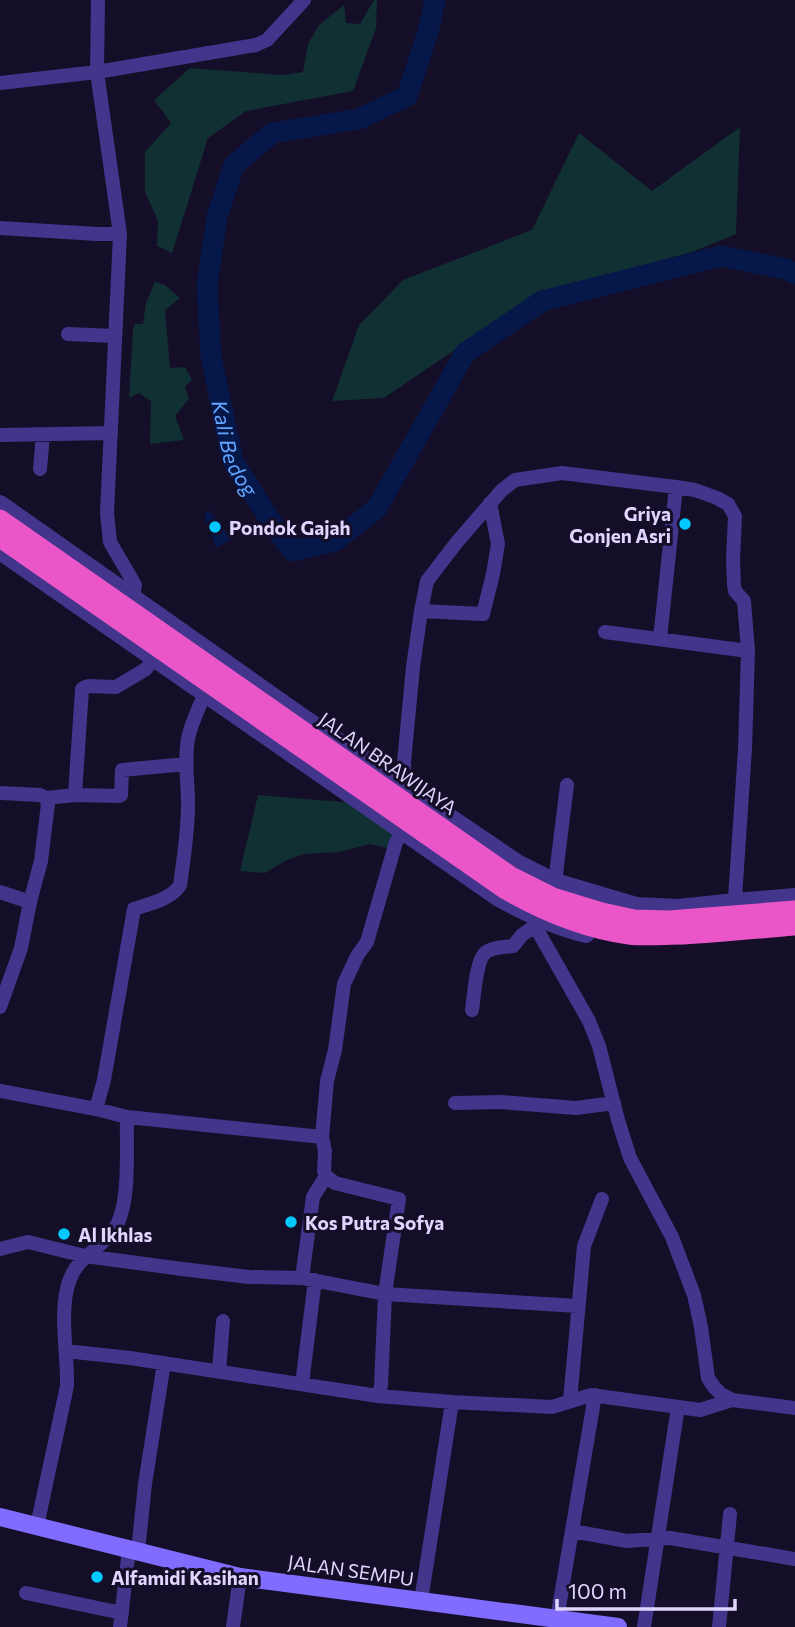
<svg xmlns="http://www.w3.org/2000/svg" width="795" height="1627" font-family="Commissioner,sans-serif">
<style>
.green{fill:#103033}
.water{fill:#061749}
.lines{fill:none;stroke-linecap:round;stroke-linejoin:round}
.river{stroke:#061749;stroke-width:21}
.minor{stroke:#42358b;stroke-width:14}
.tertiary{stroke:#42358b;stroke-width:18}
.secondary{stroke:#806cff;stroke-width:18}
.trunk{stroke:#ea56c8;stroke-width:19}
.poi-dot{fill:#01c9ff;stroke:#150e28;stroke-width:2.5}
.labels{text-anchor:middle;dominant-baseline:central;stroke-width:6;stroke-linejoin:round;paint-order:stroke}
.poi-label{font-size:19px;font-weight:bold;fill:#dfd5ff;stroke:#150e28;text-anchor:start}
.street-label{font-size:19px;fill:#dfd5ff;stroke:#150e28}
.water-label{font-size:21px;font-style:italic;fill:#63a5ff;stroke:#150e28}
</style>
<rect width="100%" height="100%" fill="#150e28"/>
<!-- green -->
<path class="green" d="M 374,0 L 377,0 L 376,28 L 353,91 L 246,111 L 208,138 L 172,253 L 157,246 L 158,221 L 145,192 L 145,152 L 171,123 L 154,100 L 190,68 L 282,75 L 303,72 L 308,44 L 319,25 L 344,5 L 346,23 L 360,24 Z
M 740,127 L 736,234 L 692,252 L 537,294 L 384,398 L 332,401 L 359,325 L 403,280 L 532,230 L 579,133 L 652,191 Z
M 155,282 L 165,285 L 180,298 L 165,310 L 170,368 L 185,367 L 192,380 L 185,386 L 189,399 L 175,416 L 184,440 L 150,444 L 151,401 L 139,393 L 129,398 L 133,330 L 135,324 L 143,324 L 146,303 Z
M 258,795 L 354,803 L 395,833 L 392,849 L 370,844 L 339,852 L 304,854 L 285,861 L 265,873 L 240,871 Z"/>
<!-- water -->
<path class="water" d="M 209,510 L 231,539 L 216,548 L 204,515 Z"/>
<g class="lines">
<!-- river -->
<path class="river" id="s1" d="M 435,0 L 428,32 L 407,96 L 359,119 L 272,133 L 234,165 L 217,217 L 207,284 L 211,357 L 233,461 L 275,528 L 293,551 L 335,541 L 377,508 L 465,353 L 542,301 L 721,256 L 786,269 L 795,274"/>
<!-- minor -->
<path class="minor" d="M 98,0 L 97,72 L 120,234 L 107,513 L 110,542 L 135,585 L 133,597
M 0,83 L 97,72 L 256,45 L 267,40 L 304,0
M 0,228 L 97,234 L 120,234
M 68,334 L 114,336
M 0,435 L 111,433
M 40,469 L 43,434
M 421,611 L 483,614 L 493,574 L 498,544 L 490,503
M 605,632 L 748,651
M 660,639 L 676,487
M 404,786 L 404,762 L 413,667 L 421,611 L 427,581 L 457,542 L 502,490 L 515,480 L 562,473 L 676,487 L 695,490 L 717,498 L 728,504 L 735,516 L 733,560 L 734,585 L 735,591 L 744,601 L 748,651 L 745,749 L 734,913
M 0,793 L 40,795 L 46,798 L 48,804 L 41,861 L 30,902 L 21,948 L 0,1007
M 75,795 L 82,689 L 85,687 L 89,686 L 116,687 L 146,669 L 154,658
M 46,798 L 75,795 L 119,796 L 121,795 L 122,770 L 186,764
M 403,832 L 396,842 L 367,942 L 357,956 L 344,984 L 335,1050 L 327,1081 L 322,1137 L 325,1151 L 324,1171 L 326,1176 L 335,1183 L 399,1199 L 385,1294 L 381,1386 L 378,1396 L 452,1402 L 552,1407 L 591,1395 L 700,1410 L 732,1400
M 555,882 L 567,785
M 0,892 L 30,902
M 536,917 L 535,926 L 589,1021 L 599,1046 L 618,1120 L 630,1158 L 672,1237 L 694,1295 L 701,1327 L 708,1378 L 714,1387 L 721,1394 L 732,1400 L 795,1408
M 472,1010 C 474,997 476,959 486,952 C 493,947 505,947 513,946 L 522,935 L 535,926
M 0,1091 L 96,1109 L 127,1117 C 126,1146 131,1203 115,1228 C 102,1249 79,1255 70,1279 C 58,1309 68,1354 67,1386 L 37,1526
M 455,1103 L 500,1102 L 576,1108 L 614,1103
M 96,1109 L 104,1080 L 134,909 C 149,904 172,899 180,885 C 184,858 188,831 188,804 C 188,782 184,760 188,739 C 191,723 199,708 205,693
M 127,1117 L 322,1137
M 326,1176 L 313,1197 L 302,1278 L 385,1294 L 578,1306
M 0,1249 L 28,1242 L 85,1256 L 182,1269 L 249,1277 L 302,1278
M 66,1351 L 130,1358 L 378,1396
M 219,1371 L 223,1321
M 302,1384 L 315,1280
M 570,1401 L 584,1246 L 602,1199
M 572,1531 L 627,1541 L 670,1538 L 795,1559
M 138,1551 L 145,1484 L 164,1363
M 26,1593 L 122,1613
M 421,1601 L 452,1402
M 557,1619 L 595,1395
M 120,1627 L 129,1549
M 233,1627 L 240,1577
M 644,1627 L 678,1407
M 719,1627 L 730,1514"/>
<!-- tertiary -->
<path class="tertiary" d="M 0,504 L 301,716 L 517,863 L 555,882 L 636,906 L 678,908 L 735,902 L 795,897
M 0,551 L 499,898 C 527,913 554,926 586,934"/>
<!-- secondary -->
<path class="secondary" d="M 0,1517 L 240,1577 L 618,1627"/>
<!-- trunk -->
<path class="trunk" d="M 0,519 L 511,876 L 553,897 L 602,912 L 634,919 L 669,920 L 795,910
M 0,538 L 504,889 C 542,911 585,929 629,935 C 646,937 665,935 683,935 C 720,933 758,929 795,926"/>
</g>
<!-- markers -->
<g class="poi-dot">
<circle cx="685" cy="524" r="7"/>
<circle cx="215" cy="527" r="7"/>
<circle cx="291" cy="1222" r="7"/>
<circle cx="64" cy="1234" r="7"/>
<circle cx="97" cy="1577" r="7"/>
</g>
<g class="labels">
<!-- poi labels -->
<g class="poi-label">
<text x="671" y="513" text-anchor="end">Griya<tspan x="671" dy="22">Gonjen Asri</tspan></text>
<text x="229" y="527">Pondok Gajah</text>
<text x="305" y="1222">Kos Putra Sofya</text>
<text x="78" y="1234">Al Ikhlas</text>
<text x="111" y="1577">Alfamidi Kasihan</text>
</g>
<!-- street labels -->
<g class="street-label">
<text transform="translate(388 763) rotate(35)">JALAN BRAWIJAYA</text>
<text transform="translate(351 1570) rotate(8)">JALAN SEMPU</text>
</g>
<!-- water labels -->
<g class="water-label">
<text stroke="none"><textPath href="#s1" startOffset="581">Kali Bedog</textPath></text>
</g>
</g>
<!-- scale -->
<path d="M557 1599v10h178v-10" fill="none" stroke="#dfd5ff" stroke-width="3.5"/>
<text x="568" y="1599" font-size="21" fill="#dfd5ff" stroke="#150e28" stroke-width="5" paint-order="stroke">100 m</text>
</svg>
